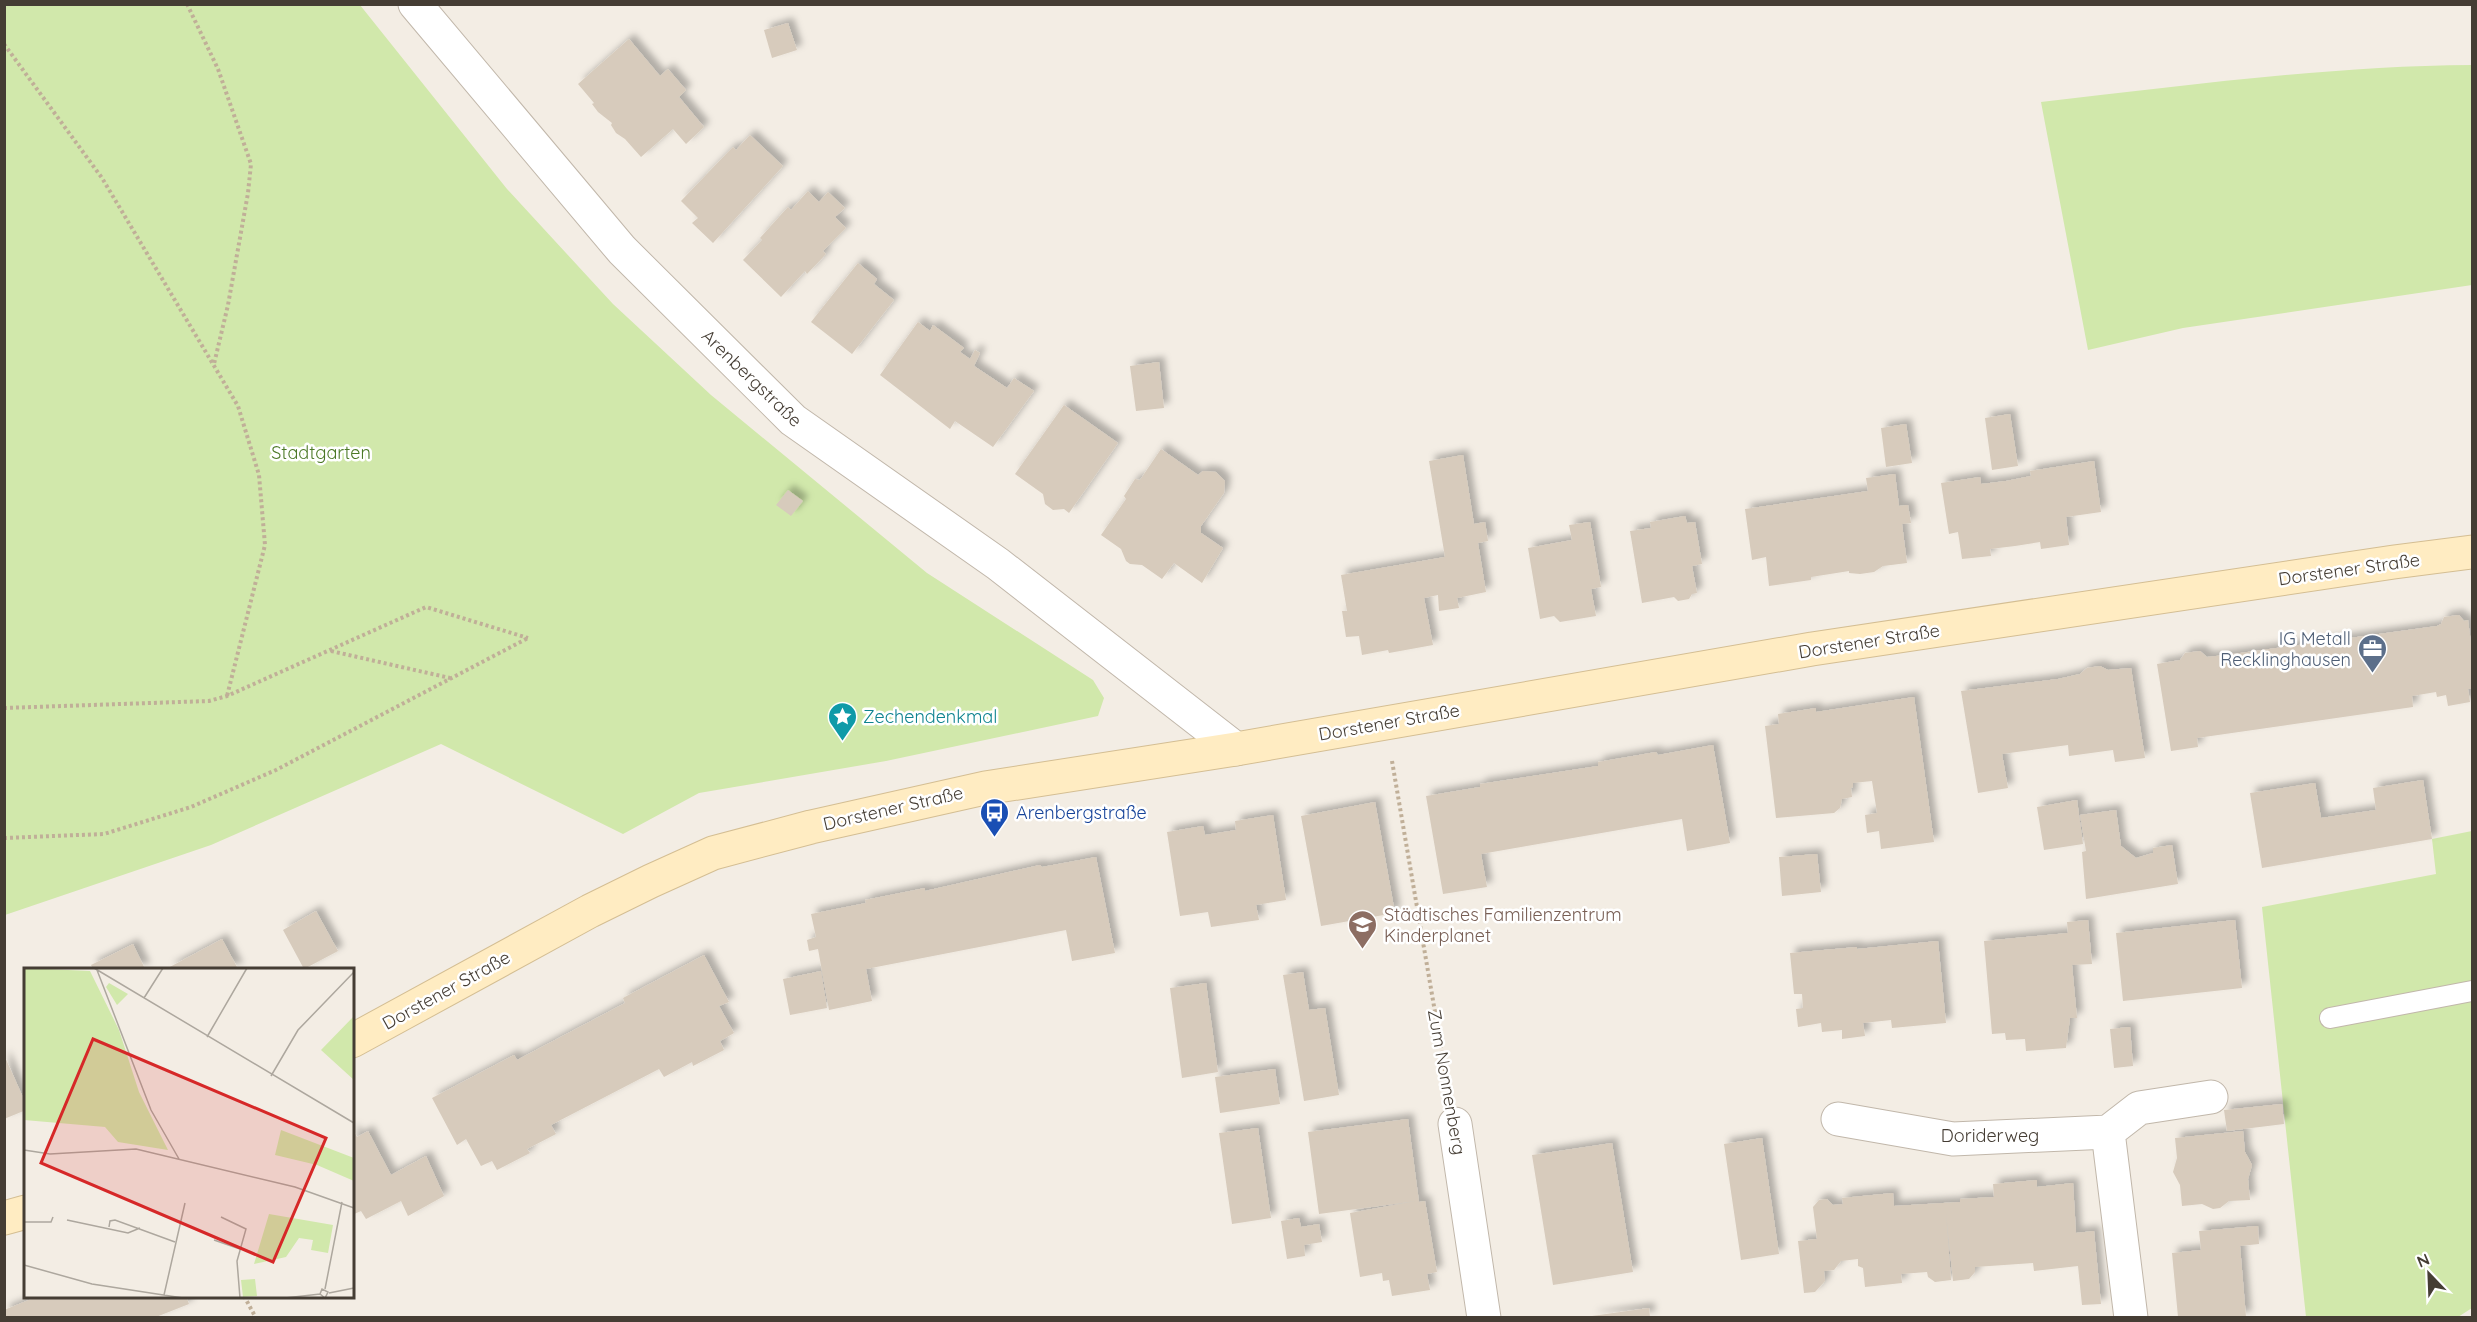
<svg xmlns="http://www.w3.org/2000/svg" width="2477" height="1322" font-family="Quicksand,sans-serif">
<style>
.green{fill:#d1e8ab}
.building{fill:#d7cbbc;filter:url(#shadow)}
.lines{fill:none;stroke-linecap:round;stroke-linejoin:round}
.service-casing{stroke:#c1b7aa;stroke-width:22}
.minor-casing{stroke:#c1b7aa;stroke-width:35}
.secondary-casing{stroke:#d4be93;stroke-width:35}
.path{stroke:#c0af98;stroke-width:4;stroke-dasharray:3 3;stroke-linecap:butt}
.service{stroke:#fff;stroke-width:20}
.minor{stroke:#fff;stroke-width:33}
.secondary{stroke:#ffecc2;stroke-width:33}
.labels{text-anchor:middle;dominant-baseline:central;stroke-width:5;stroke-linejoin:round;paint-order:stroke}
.street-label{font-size:18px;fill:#453d34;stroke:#fff}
.park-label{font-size:18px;fill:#4b7826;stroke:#fff}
.service-label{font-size:18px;fill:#4e5e75;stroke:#fff;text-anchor:end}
.culture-label{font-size:18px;fill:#0d838f;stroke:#fff;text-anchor:start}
.transit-label{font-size:18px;fill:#164399;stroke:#fff;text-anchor:start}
.education-label{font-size:18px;fill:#785e54;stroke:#fff;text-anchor:start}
.inset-road{fill:none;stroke:#ada79e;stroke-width:1.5}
.view{fill:#d62828;fill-opacity:0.15;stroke:#d62828;stroke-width:3}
.inset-edge{fill:none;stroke:#453d34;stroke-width:3}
</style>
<defs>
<filter id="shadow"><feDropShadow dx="5.5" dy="-5.5" stdDeviation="3" flood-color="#0004"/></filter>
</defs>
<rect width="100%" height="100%" fill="#f3ede4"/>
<!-- green -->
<path class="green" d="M 4,5 L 360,5 L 507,189 L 613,304 L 711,395 L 927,573 L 1093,680 L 1104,698 L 1098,716 L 886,761 L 699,793 L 623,834 L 441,744 L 211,845 L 5,915 Z
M 2472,65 L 2472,285 L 2183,328 L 2088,350 L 2041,102 C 2184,86 2328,66 2472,65 Z
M 2472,831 L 2472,1308 L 2458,1317 L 2306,1317 L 2262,907 L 2436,874 L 2432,839 Z"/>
<!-- building -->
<path class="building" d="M 788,23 L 797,50 L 772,58 L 764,30 Z
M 629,39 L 660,76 L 668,69 L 686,90 L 679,97 L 704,127 L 686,144 L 673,129 L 641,157 L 625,139 L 616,133 L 611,125 L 612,123 L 598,112 L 592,104 L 594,103 L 578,84 Z
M 750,135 L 783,166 L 713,243 L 692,223 L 698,218 L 681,201 L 728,152 L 733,147 L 736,150 Z
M 808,191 L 819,202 L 828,192 L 845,208 L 835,217 L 846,228 L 823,251 L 826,254 L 807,274 L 805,271 L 781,297 L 743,260 L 762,240 L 760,238 L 788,207 L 791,210 Z
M 858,263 L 877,279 L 874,284 L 894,300 L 852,354 L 811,322 Z
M 918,322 L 930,331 L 933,325 L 964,348 L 960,352 L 970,359 L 975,350 L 980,353 L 974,366 L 1007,388 L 1014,378 L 1034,391 L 993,447 L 955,421 L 950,429 L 880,375 Z
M 1159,362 L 1164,408 L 1136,411 L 1130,366 Z
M 1064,405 L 1118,443 L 1069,513 L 1064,509 L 1053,510 L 1045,504 L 1043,494 L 1015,474 Z
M 2010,414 L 2018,466 L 1992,470 L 1985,418 Z
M 1906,424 L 1912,463 L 1886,467 L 1881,428 Z
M 1161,449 L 1198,475 L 1203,471 L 1216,472 L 1225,481 L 1224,493 L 1201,526 L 1201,533 L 1223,548 L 1202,583 L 1174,563 L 1162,579 L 1142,565 L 1130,564 L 1126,561 L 1121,549 L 1101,535 L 1126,499 L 1124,496 L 1135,479 L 1140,480 Z
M 1463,455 L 1474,524 L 1485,522 L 1488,541 L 1478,543 L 1486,592 L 1457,598 L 1459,608 L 1439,611 L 1438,595 L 1424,598 L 1433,645 L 1389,653 L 1388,650 L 1362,655 L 1359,636 L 1346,637 L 1342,611 L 1347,611 L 1341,575 L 1445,557 L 1429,461 Z
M 2094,461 L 2101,512 L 2066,517 L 2069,545 L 2041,549 L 2040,542 L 2015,546 L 1990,549 L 1991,556 L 1962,559 L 1958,532 L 1949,534 L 1941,483 L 1980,477 L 1981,484 L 2006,481 L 2031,476 L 2030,471 Z
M 1895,474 L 1899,506 L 1908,505 L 1911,523 L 1902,524 L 1907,563 L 1883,566 L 1874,572 L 1860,574 L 1849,573 L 1849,571 L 1811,577 L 1811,580 L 1769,586 L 1766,557 L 1752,560 L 1745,509 L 1868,491 L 1866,478 Z
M 788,490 L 803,501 L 791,516 L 776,505 Z
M 1685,516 L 1687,523 L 1695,522 L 1702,564 L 1692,566 L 1697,593 L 1692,594 L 1689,599 L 1678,601 L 1674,597 L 1642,603 L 1630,531 L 1651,528 L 1650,522 Z
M 1590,522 L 1601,587 L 1591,589 L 1596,616 L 1560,622 L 1554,616 L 1540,619 L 1528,548 L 1572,540 L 1569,525 Z
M 2459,615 L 2464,621 L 2468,620 L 2472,651 L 2472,689 L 2468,689 L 2470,702 L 2448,706 L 2446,695 L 2437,697 L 2436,692 L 2412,696 L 2413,707 L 2197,738 L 2198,747 L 2171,751 L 2157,664 L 2180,660 L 2185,653 L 2200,651 L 2207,657 L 2226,655 L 2437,626 L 2441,624 L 2444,617 Z
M 2100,666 L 2108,670 L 2131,668 L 2145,758 L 2115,762 L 2113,750 L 2069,756 L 2068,745 L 2002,754 L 2008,788 L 1978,793 L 1961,691 L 2058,679 L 2080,674 L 2087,668 Z
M 1914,697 L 1934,842 L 1881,849 L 1879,831 L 1867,833 L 1865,815 L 1877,813 L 1872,781 L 1853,783 L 1853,787 L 1851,788 L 1852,797 L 1842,799 L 1840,808 L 1834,813 L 1776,818 L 1765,726 L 1779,724 L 1778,714 L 1816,708 L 1816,712 Z
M 1713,745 L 1730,843 L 1687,851 L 1682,819 L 1481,854 L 1487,887 L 1443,894 L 1426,796 L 1480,787 L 1480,784 L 1598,766 L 1598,762 L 1656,752 L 1658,755 Z
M 2423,780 L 2432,839 L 2262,868 L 2250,793 L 2315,783 L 2321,818 L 2376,810 L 2373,788 Z
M 2077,800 L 2083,844 L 2044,850 L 2037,807 Z
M 1375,802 L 1395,913 L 1321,926 L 1301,816 Z
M 2116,810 L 2121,846 L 2136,858 L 2153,853 L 2153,848 L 2172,845 L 2178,884 L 2086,899 L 2082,852 L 2086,851 L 2080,815 Z
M 1273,815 L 1286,900 L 1256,905 L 1259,920 L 1211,927 L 1208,912 L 1180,916 L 1167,832 L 1203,826 L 1205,835 L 1236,830 L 1235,821 Z
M 1817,854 L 1821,892 L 1782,896 L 1779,857 Z
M 1096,857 L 1115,953 L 1072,961 L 1066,930 L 866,969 L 872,1001 L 829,1010 L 818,949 L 809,951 L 807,940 L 816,937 L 811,914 L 866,903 L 865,900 L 925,888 L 925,891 L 1040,865 L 1042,867 Z
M 316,911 L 338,951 L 304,969 L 283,930 Z
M 2088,920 L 2092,964 L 2072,965 L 2077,1018 L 2070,1018 L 2066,1048 L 2026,1051 L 2025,1039 L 2006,1040 L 2005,1033 L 1992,1034 L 1984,941 L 2068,933 L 2067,922 Z
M 2235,920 L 2242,988 L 2123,1001 L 2116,933 Z
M 222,939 L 238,969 L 169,969 L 168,968 Z
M 1938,941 L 1946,1023 L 1892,1028 L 1891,1020 L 1863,1023 L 1865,1036 L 1842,1039 L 1842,1030 L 1822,1032 L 1821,1023 L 1798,1027 L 1796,1009 L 1803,1008 L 1802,994 L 1794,994 L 1790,953 L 1857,947 L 1857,949 Z
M 133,944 L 145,969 L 93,969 L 91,965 Z
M 704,955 L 729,1002 L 719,1006 L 734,1033 L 720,1041 L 724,1050 L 693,1066 L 692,1062 L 664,1077 L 659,1069 L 551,1125 L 556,1134 L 527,1149 L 530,1153 L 497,1170 L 492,1161 L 481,1166 L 466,1139 L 457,1145 L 432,1098 L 514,1055 L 517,1060 L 625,1003 L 623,998 Z
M 821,971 L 827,1008 L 790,1015 L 783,979 Z
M 1303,972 L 1309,1010 L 1325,1008 L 1339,1095 L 1304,1101 L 1283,975 Z
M 1206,983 L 1218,1072 L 1182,1078 L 1170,988 Z
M 2130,1027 L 2133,1066 L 2114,1068 L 2110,1029 Z
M 4,1055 L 26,1104 L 26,1110 L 4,1119 Z
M 1275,1069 L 1280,1104 L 1220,1113 L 1215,1077 Z
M 2282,1104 L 2284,1124 L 2227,1131 L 2224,1110 Z
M 1408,1119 L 1419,1202 L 1425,1201 L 1437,1272 L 1427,1274 L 1430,1290 L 1392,1296 L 1389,1280 L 1383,1281 L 1382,1273 L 1360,1277 L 1350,1213 L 1416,1201 L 1319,1214 L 1308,1132 Z
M 352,1128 L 357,1137 L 368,1131 L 391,1175 L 426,1156 L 444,1196 L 408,1216 L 401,1201 L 366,1219 L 361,1211 L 352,1215 Z
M 1258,1128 L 1271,1218 L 1232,1224 L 1219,1133 Z
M 2243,1131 L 2245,1152 L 2252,1165 L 2248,1179 L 2250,1200 L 2229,1201 L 2220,1208 L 2213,1209 L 2202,1204 L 2182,1206 L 2180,1185 L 2173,1172 L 2177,1158 L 2175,1138 Z
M 1762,1138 L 1779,1254 L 1741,1260 L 1724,1144 Z
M 1612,1143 L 1633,1272 L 1553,1285 L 1532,1155 Z
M 2037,1180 L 2037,1187 L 2073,1183 L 2076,1233 L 2094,1231 L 2101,1304 L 2082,1305 L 2078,1266 L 2034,1271 L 2033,1263 L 1975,1267 L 1975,1272 L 1969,1279 L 1953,1281 L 1946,1213 L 1951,1280 L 1935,1282 L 1928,1277 L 1927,1272 L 1901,1274 L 1902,1283 L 1865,1287 L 1863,1268 L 1858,1266 L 1858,1259 L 1841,1261 L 1834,1270 L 1824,1271 L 1825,1281 L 1815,1292 L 1804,1293 L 1798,1241 L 1817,1239 L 1813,1207 L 1819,1200 L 1827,1199 L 1833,1205 L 1843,1204 L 1842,1198 L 1893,1193 L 1894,1206 L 1960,1202 L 1960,1199 L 1994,1197 L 1993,1184 Z
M 1299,1218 L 1301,1227 L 1319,1224 L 1322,1242 L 1304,1245 L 1305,1256 L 1287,1259 L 1281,1221 Z
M 2258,1226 L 2259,1244 L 2240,1246 L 2246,1317 L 2178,1317 L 2172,1253 L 2201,1250 L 2199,1231 Z
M 39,1296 L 186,1296 L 189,1304 L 156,1317 L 6,1317 L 4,1310 Z
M 1649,1308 L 1650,1317 L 1592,1317 L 1592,1316 Z"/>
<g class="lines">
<defs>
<path id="service" d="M 2330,1018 L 2472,991"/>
<path id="minor" d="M 415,4 L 622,250 L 793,420 L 998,564 L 1236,749
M 1838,1119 L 1953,1139 L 2108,1132 L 2131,1318
M 1455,1124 L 1484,1318
M 2108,1132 L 2139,1108 L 2211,1097"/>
<path id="secondary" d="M 352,1041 L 590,911 L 651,881 L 713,853 L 811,827 L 985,788 L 1236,749 L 1812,649 L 2394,562 L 2472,552
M 4,1218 L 26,1212"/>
</defs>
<!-- service casing -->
<use href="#service" class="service-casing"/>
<!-- minor casing -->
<use href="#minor" class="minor-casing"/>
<!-- secondary casing -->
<use href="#secondary" class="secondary-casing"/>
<!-- path -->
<path class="path" d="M 187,4 L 218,69 L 251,164 L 248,193 L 228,305 L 214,364
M 4,44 L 102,178 L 238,406 L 259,475 L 265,545 L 227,696
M 331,651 L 450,678
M 4,708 L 209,701 L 227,696 L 426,607 L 528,638
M 1392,761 L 1448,1088
M 4,838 L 104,834 L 191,807 L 276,770 L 528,638
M 244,1296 L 256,1318"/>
<!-- service -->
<use href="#service" class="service"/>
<!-- minor -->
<use href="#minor" class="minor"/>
<!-- secondary -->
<use href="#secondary" class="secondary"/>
</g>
<!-- icons -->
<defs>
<symbol id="office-pin" viewBox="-11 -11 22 30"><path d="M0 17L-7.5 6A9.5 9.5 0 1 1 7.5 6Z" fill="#5c6f8a" stroke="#fff"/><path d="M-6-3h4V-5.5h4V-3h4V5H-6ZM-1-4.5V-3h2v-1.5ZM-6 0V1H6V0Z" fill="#fff"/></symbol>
<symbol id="sight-pin" viewBox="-11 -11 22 30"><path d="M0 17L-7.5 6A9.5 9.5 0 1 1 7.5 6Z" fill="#0f9aa8" stroke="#fff"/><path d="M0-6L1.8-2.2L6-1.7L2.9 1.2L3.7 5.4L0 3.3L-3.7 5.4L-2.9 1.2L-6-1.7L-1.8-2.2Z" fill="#fff"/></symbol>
<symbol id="bus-pin" viewBox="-11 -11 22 30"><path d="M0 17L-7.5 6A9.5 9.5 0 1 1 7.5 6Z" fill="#1a4fb4" stroke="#fff"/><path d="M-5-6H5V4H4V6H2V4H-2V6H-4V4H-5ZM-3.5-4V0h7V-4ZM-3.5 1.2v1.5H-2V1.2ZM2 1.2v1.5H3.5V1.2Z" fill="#fff"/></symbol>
<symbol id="school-pin" viewBox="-11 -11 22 30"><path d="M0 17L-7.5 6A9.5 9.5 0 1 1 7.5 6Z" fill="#8d6e63" stroke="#fff"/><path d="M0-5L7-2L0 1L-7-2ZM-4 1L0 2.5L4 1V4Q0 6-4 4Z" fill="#fff"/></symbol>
</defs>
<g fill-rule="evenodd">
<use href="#office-pin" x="2356" y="632" width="33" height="45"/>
<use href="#sight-pin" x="826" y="700" width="33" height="45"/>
<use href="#bus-pin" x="978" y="796" width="33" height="45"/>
<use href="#school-pin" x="1346" y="908" width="33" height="45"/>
</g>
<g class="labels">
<!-- street labels -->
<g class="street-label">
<text transform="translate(752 378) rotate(44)">Arenbergstraße</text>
<text transform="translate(2349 569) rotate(-8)">Dorstener Straße</text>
<text transform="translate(1869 641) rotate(-9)">Dorstener Straße</text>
<text transform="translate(1389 722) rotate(-10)">Dorstener Straße</text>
<text transform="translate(893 808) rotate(-13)">Dorstener Straße</text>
<text transform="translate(446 990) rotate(-29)">Dorstener Straße</text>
<text transform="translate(1447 1082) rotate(80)">Zum Nonnenberg</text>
<text x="1990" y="1135">Doriderweg</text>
</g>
<!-- park labels -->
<g class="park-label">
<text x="321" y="452">Stadtgarten</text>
</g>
<!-- service labels -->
<g class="service-label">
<text x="2351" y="638">IG Metall<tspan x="2351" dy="21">Recklinghausen</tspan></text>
</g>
<!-- culture labels -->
<g class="culture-label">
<text x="863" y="716">Zechendenkmal</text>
</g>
<!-- transit labels -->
<g class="transit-label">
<text x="1016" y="812">Arenbergstraße</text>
</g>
<!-- education labels -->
<g class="education-label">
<text x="1384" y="914">Städtisches Familienzentrum<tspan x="1384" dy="21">Kinderplanet</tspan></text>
</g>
</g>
<!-- overview -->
<g transform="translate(24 968)">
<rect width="330" height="330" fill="#f3ede4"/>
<path d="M 0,0 L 66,3 L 95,62 L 115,124 L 144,182 L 94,174 L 81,159 L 0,152 ZM 85,15 L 104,26 L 93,37 L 82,19 ZM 330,48 L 330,112 L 297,82 ZM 257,162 L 330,190 L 330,213 L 293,197 L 251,187 ZM 245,246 L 309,257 L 304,285 L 287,282 L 289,272 L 275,270 L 262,289 L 230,296 ZM 231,311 L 233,328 L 219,329 L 217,312 Z" fill="#d1e8ab"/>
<path class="inset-road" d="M 70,0 L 330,155M 73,2 L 127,142 L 155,191M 120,30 L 139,0M 183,69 L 223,0M 247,108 L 274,62 L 330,4M 0,182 L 26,186 L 112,181 L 271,219 L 330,240M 197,249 L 222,261 L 213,293 L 216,330M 43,252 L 104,265 L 116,260M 0,254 L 27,254 L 29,249M 85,259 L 86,253 L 91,252 L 151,274M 190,272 L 216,281M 0,297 L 68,316 L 159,330M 301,321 L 318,234M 305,325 L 330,320M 140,327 L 161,235M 261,330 L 296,326 L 301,330 L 304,324 L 298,321 L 296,326"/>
<path class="view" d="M 69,71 L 302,170 L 249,294 L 17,195 Z"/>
<rect width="330" height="330" class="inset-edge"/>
</g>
<!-- border -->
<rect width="2477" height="1322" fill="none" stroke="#453d34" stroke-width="12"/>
<!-- north arrow -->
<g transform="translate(2429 1274) rotate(337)" stroke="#ffffff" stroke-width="4.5" paint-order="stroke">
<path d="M0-4.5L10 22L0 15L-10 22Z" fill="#453d34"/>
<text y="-9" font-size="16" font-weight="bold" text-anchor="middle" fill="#453d34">N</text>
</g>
</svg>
